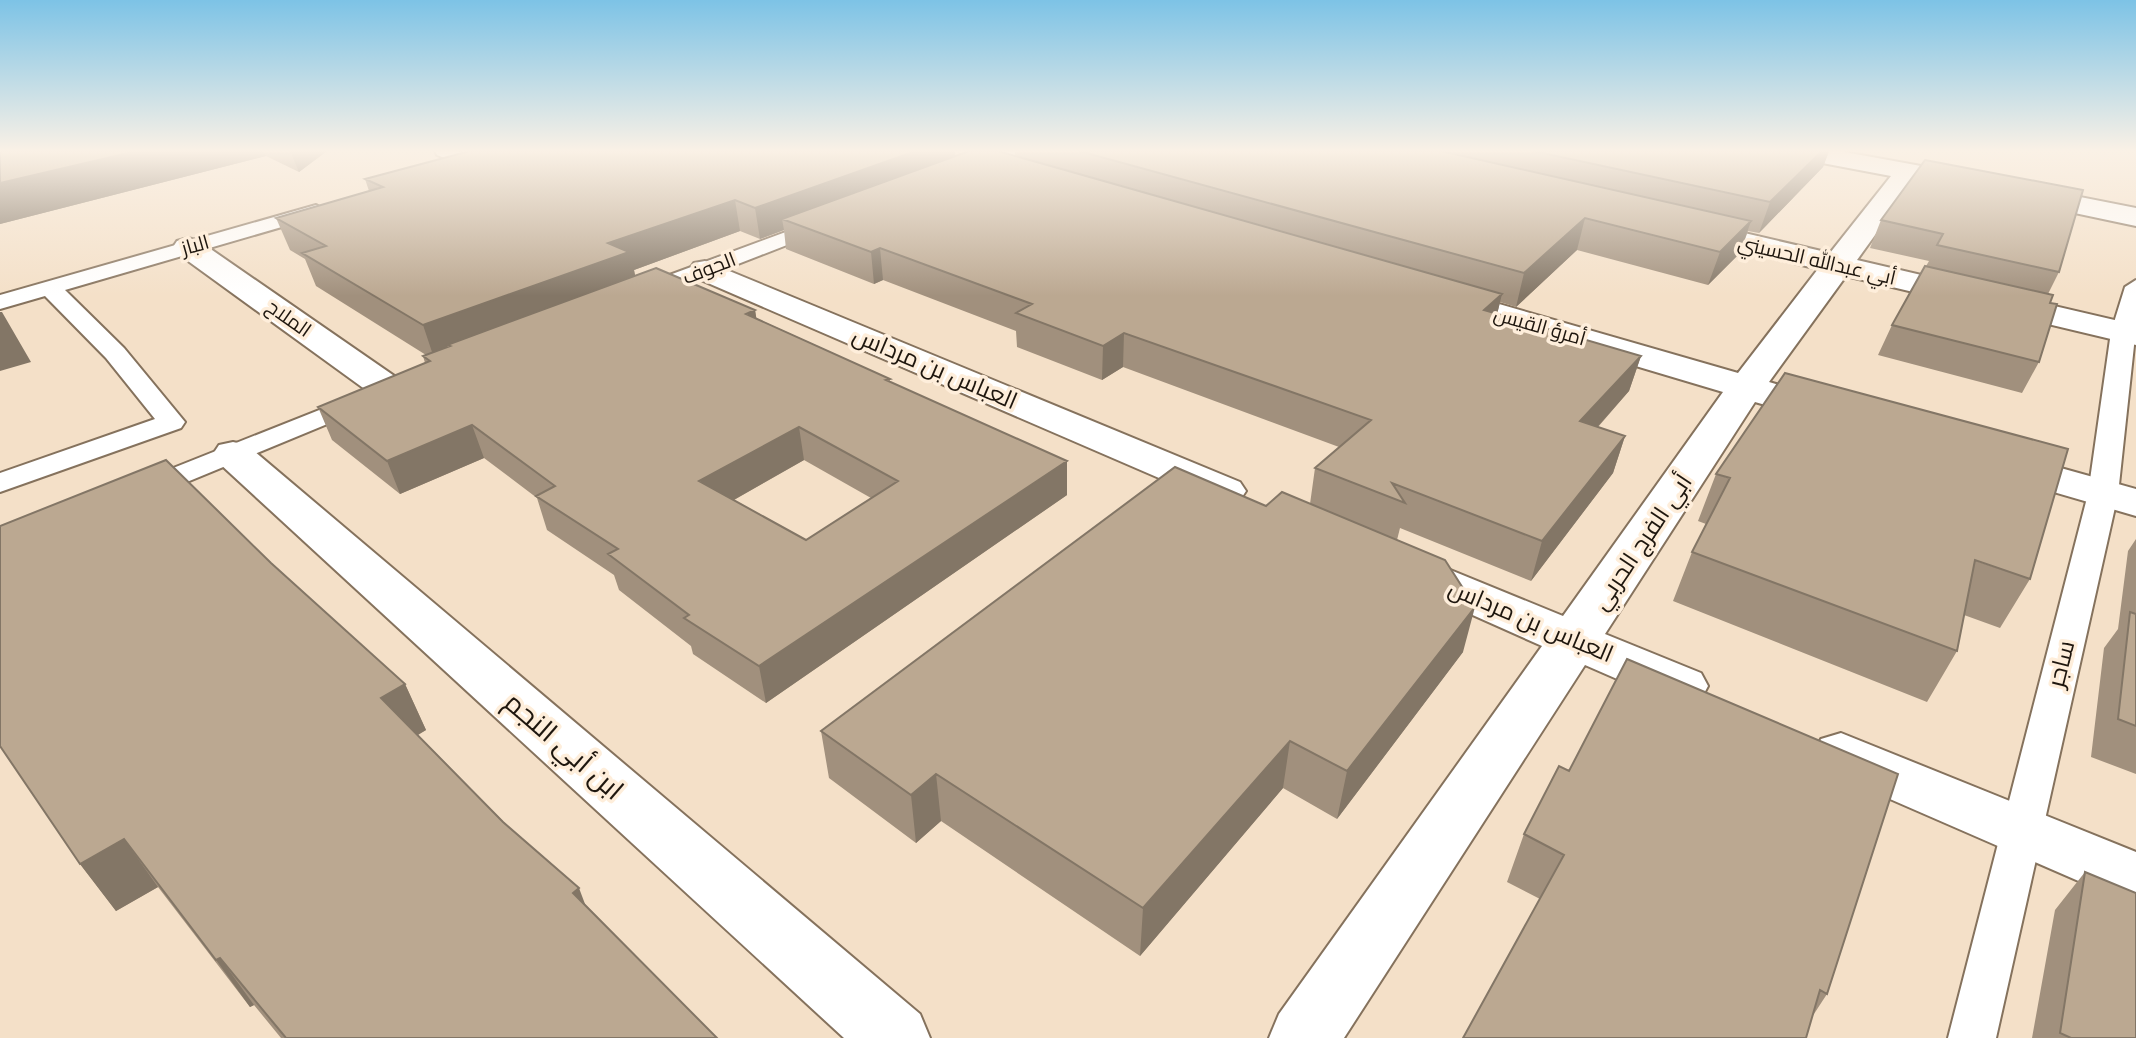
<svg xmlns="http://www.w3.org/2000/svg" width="2136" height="1038" font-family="Roboto,Cairo,sans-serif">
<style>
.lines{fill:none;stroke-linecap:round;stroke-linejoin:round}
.lane-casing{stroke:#85725d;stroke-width:4}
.street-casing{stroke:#85725d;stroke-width:4}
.lane{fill:#fff;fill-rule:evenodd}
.street{fill:#fff;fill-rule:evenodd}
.wall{fill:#a1907d;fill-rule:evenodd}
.shaded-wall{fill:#837666}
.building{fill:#bba891;stroke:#837666;stroke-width:2;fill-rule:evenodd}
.labels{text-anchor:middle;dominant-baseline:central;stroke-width:7;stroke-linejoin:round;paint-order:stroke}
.far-street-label{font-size:20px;fill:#1e160e;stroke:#feeedb}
.street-label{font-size:24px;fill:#1e160e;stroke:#feeedb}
.near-street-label{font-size:28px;fill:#1e160e;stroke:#feeedb}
</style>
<rect width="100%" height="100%" fill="#f4e0c8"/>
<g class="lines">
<defs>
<path id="lane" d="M 435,151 L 457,151 L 488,165 L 485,169 L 473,169 L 437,155 Z
M 1002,151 L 1026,151 L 977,172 L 971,173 L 962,168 L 965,164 Z
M 316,205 L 326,211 L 323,215 L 65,290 L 124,348 L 185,422 L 181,428 L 0,492 L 0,473 L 155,419 L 106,358 L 45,296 L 0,309 L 0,295 Z
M 821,219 L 828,221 L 831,225 L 828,229 L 653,297 L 637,297 L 634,292 L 637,287 Z
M 2136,280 L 2136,327 L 2118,494 L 1996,1038 L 1948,1038 L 2088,494 L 2111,332 L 2125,287 Z
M 362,393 L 371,396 L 375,401 L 371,406 L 153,496 L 143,499 L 133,496 L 129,490 L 133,484 Z"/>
<path id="street" d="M 1788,151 L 1839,151 L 1932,168 L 1941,170 L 1945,176 L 1941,182 L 1932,184 L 1914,181 L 1857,260 L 2136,325 L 2136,345 L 1846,276 L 1769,382 L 1841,403 L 1846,411 L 1841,419 L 1827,423 L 1755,402 L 1605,634 L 1701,673 L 1708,686 L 1701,699 L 1682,704 L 1663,699 L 1585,665 L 1344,1038 L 1269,1038 L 1279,1014 L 1542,646 L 1394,580 L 1387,570 L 1394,560 L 1410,555 L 1426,560 L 1563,616 L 1723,392 L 1428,304 L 1424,297 L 1428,290 L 1440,287 L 1738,373 L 1818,269 L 1674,234 L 1669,228 L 1674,222 L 1684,219 L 1830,253 L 1891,176 L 1801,159 L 1792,156 Z
M 2019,185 L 2136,208 L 2136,226 L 2009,199 L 2005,193 L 2009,187 Z
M 188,238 L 199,241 L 403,382 L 409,390 L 403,398 L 390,401 L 377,398 L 177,253 L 173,247 L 177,241 Z
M 705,261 L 1240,482 L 1246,491 L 1240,500 L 1225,504 L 1210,500 L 694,277 L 689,270 L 694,263 Z
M 233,442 L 247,445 L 920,1014 L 930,1038 L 844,1038 L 219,463 L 213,454 L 219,445 Z
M 2000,451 L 2136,489 L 2136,516 L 1985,472 L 1979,463 L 1985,454 Z
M 1841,733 L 2136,852 L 2136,906 L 1821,769 L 1813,754 L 1821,739 Z"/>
</defs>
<!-- lane casing -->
<use href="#lane" class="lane-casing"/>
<!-- street casing -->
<use href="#street" class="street-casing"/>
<!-- lane -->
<use href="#lane" class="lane"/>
<!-- street -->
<use href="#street" class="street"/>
</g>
<!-- wall -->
<path class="wall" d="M 0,151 L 327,151 L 299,172 L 266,156 L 0,224 Z
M 955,151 L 955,156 L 1015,156 L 1015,151 L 1829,151 L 1823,167 L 1759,233 L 1748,231 L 1740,253 L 1708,285 L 1577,250 L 1516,307 L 1500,302 L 1497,314 L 1641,356 L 1629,391 L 1598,427 L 1625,436 L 1613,473 L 1531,581 L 1400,528 L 1397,540 L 1463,652 L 1337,819 L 1283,788 L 1140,956 L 941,821 L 916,843 L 829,778 L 821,731 L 1266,506 L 1310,504 L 1315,468 L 1339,447 L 1123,367 L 1102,380 L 1017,347 L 1016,331 L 883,280 L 874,284 L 786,249 L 784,230 L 760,239 L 740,231 L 634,270 L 635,276 L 755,310 L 756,318 L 890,379 L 890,382 L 1067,495 L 766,703 L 693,654 L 691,646 L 619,590 L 614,575 L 547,530 L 537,498 L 484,458 L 400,494 L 332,440 L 318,407 L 425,363 L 423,356 L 426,355 L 316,286 L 305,259 L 290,250 L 276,218 L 369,191 L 365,179 ZM 804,460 L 871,498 L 806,540 L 734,500 Z
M 1925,160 L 2059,272 L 2048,294 L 2050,303 L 2039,362 L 2022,393 L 1878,355 L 1892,325 L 1929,261 L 1870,248 L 1881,220 Z
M 1716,474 L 2030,579 L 2000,628 L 1964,615 L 1957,651 L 1927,702 L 1673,601 L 1692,552 L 1706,524 L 1698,521 Z
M 2136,539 L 2136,774 L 2091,757 L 2104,648 L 2118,629 L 2128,551 Z
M 271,563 L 405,684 L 426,730 L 418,735 L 717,1038 L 281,1038 L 254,1005 L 250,1007 L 158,887 L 116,911 L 80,864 Z
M 1524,834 L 1827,994 L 1812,1017 L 1540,899 L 1507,882 Z
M 2085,872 L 2136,1038 L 2032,1038 L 2055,910 Z"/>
<!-- shaded-wall -->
<path class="shaded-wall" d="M 137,151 L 263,151 L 266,156 L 0,224 L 0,183 Z
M 290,151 L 327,151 L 299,172 Z
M 916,151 L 955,151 L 956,165 L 782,219 L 784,230 L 760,239 L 755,208 Z
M 1822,151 L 1829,151 L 1823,167 L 1759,233 L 1770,202 Z
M 735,200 L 740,231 L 634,270 L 637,285 L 450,346 L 447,345 L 451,355 L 435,361 L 423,325 L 608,243 Z
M 1585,218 L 1577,250 L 1516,307 L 1524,273 Z
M 1751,221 L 1740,253 L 1708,285 L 1720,252 Z
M 880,248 L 883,280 L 874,284 L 871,252 Z
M 1502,294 L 1494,327 L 1484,310 Z
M 755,310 L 760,340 L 746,314 Z
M 0,312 L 2,312 L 31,362 L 0,371 Z
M 1124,333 L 1123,367 L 1102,380 L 1103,346 Z
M 1641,356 L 1629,391 L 1570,458 L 1580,421 Z
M 472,425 L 484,458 L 400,494 L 387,461 Z
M 799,427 L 804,460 L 707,515 L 699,481 Z
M 1625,436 L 1613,473 L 1531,581 L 1542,541 Z
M 1067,461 L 1067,495 L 766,703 L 759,666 Z
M 1475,607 L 1463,652 L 1337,819 L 1347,771 Z
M 405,684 L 426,730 L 402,744 L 381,698 Z
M 1290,741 L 1283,788 L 1140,956 L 1143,908 Z
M 936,774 L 941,821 L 916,843 L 911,795 Z
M 124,839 L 158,887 L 116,911 L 80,864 Z
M 579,888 L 597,936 L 573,893 Z
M 220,958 L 254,1005 L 250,1007 L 216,960 Z"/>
<!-- building -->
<path class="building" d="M 0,151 L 137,151 L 0,183 Z
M 470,151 L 916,151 L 755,208 L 735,200 L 608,243 L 629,252 L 423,325 L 302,253 L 326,246 L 276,218 L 383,187 L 365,179 Z
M 969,151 L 998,151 L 1502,294 L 1484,310 L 1641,356 L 1580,421 L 1625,436 L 1542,541 L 1392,483 L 1405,503 L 1315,468 L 1371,420 L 1124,333 L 1103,346 L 1016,313 L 1032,304 L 880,248 L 871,252 L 782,219 Z
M 1079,151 L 1441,151 L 1751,221 L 1720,252 L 1585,218 L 1524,273 Z
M 1533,151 L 1822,151 L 1770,202 Z
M 1925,160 L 2083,190 L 2059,272 L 1937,245 L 1943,234 L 1881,220 Z
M 1925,266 L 2053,295 L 2050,303 L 2057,304 L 2039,362 L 1892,325 Z
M 656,268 L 755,310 L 746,314 L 890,379 L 886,380 L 1067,461 L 759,666 L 684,618 L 689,615 L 608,554 L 618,549 L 536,496 L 555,486 L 472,425 L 387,461 L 318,407 L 430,361 L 423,356 L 450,346 L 447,345 ZM 799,427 L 898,481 L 806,540 L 699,481 Z
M 1785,373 L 2068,449 L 2030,579 L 1975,560 L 1957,651 L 1692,552 L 1730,478 L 1716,474 Z
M 166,460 L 271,563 L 405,684 L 381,698 L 503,822 L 579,888 L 573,893 L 717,1038 L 286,1038 L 220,958 L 216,960 L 124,839 L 80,864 L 0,746 L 0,526 Z
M 1175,467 L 1266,506 L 1282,492 L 1445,560 L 1475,607 L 1347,771 L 1290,741 L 1143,908 L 936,774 L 911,795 L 821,731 Z
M 2130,612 L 2136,614 L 2136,726 L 2118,719 Z
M 1627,659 L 1898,774 L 1827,994 L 1820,990 L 1806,1038 L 1463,1038 L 1564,855 L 1524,834 L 1559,766 L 1569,771 Z
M 2085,872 L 2136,893 L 2136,1038 L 2071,1038 L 2060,1033 Z"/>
<!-- sky -->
<linearGradient id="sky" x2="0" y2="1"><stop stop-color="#7dc3e6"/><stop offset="0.51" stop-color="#faf1e6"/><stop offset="1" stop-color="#faf1e6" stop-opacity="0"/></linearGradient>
<rect width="2136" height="296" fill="url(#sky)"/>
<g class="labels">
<!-- far-street labels -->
<g class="far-street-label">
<text transform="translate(195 245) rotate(-16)">الباز</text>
<text transform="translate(1817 260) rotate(13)">أبي عبدالله الحسيني</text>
<text transform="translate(709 268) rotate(-21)">الجوف</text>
<text transform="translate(289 318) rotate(35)">الملاح</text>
<text transform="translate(1540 326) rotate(16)">أمرؤ القيس</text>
</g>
<!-- street labels -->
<g class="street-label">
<text transform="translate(935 368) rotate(23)">العباس بن مرداس</text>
<text transform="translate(1642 542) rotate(-56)">أبي الفرج الحربي</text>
<text transform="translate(1531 621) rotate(23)">العباس بن مرداس</text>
<text transform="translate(2061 664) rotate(-76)">ساجر</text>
</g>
<!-- near-street labels -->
<g class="near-street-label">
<text transform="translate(564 746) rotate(41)">ابن أبي النجم</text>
</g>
</g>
</svg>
